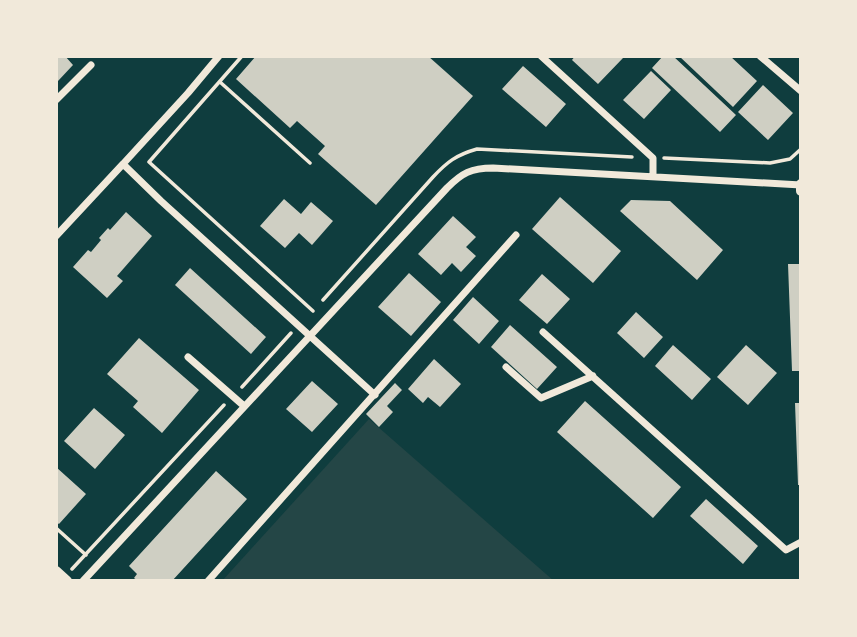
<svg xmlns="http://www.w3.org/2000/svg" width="857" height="637" font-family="Poppins,sans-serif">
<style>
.green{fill:#244646}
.building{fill:#cfcfc3}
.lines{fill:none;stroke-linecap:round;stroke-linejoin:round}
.path{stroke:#f1e9da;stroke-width:3.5}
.minor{stroke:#f1e9da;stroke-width:7}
.tertiary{stroke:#f1e9da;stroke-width:10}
</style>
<rect width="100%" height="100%" fill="#0f3d3e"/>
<!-- green -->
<path class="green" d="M 369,419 L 554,581 L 222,581 Z"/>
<!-- building -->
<path class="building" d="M 56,56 L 65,56 L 73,65 L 58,81 L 56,79 Z
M 256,56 L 428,56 L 473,96 L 376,205 L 318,154 L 325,146 L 297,121 L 290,128 L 236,79 Z
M 575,56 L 621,56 L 623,58 L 598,84 L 572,60 Z
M 663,56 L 673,56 L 736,115 L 720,132 L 652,68 Z
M 679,56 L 730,56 L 757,81 L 733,107 Z
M 523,66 L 566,104 L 546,127 L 502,89 Z
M 651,71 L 671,90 L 644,119 L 623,100 Z
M 763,85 L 793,113 L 768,140 L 738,112 Z
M 560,197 L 621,251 L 593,283 L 532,229 Z
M 284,199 L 301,214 L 311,202 L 333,221 L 312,245 L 299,233 L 285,248 L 260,226 Z
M 631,200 L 670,201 L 723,250 L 697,280 L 620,211 Z
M 126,212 L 152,236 L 117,276 L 123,281 L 107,298 L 73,267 L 88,250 L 91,252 L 101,240 L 99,238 L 108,228 L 110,230 Z
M 453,216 L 476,237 L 466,247 L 476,256 L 461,272 L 452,263 L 441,275 L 418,254 Z
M 788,264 L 801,264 L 801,371 L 792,371 Z
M 190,268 L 266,337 L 251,354 L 175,285 Z
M 409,273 L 441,302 L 411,336 L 378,307 Z
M 542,274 L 570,299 L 547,324 L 519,300 Z
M 473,297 L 499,321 L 479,344 L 453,320 Z
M 636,312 L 663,337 L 644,358 L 617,333 Z
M 510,325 L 557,367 L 537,389 L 491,347 Z
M 139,338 L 199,390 L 162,433 L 133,407 L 138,401 L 107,374 Z
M 673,345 L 711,379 L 692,400 L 655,366 Z
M 746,345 L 777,373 L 748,405 L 717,377 Z
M 434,359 L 461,384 L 440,407 L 428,397 L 423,403 L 408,389 Z
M 312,381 L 338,404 L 312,432 L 286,409 Z
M 395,383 L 402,390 L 387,406 L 393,412 L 379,427 L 366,414 Z
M 585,401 L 681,487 L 653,518 L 557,432 Z
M 795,403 L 801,403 L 801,485 L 798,485 Z
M 94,408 L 125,435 L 95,469 L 64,441 Z
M 56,467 L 86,494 L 59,524 L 56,522 Z
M 216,471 L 247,499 L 172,581 L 138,581 L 134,578 L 137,574 L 129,566 Z
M 706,499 L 758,546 L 743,564 L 690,516 Z"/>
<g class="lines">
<!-- path -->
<path class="path" d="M 242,56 L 149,162 L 313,311
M 220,82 L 310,163
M 664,158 L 770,163 L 790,159 L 801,149
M 323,300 L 433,177 C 447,162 456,155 477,149 L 632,157
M 242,387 L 291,333
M 56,528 L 86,555
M 72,569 L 224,405
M 392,581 L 393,581"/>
<!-- minor -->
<path class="minor" d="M 219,56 L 188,93 L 123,164 L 161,201 L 375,395
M 541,56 L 653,158 L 653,176
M 760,56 L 801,91
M 56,100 L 91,65
M 56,236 L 123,164
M 543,332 L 786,550 L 801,542
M 188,357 L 244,406
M 506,367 L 541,398 L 593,376
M 83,581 L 447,188 C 462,173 471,168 493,168 L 801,185
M 208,581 L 516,235"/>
<!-- tertiary -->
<path class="tertiary" d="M 801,184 L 801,191
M 56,571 L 67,581"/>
</g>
<!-- border -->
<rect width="857" height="637" fill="none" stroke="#f1e9da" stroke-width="116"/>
</svg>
